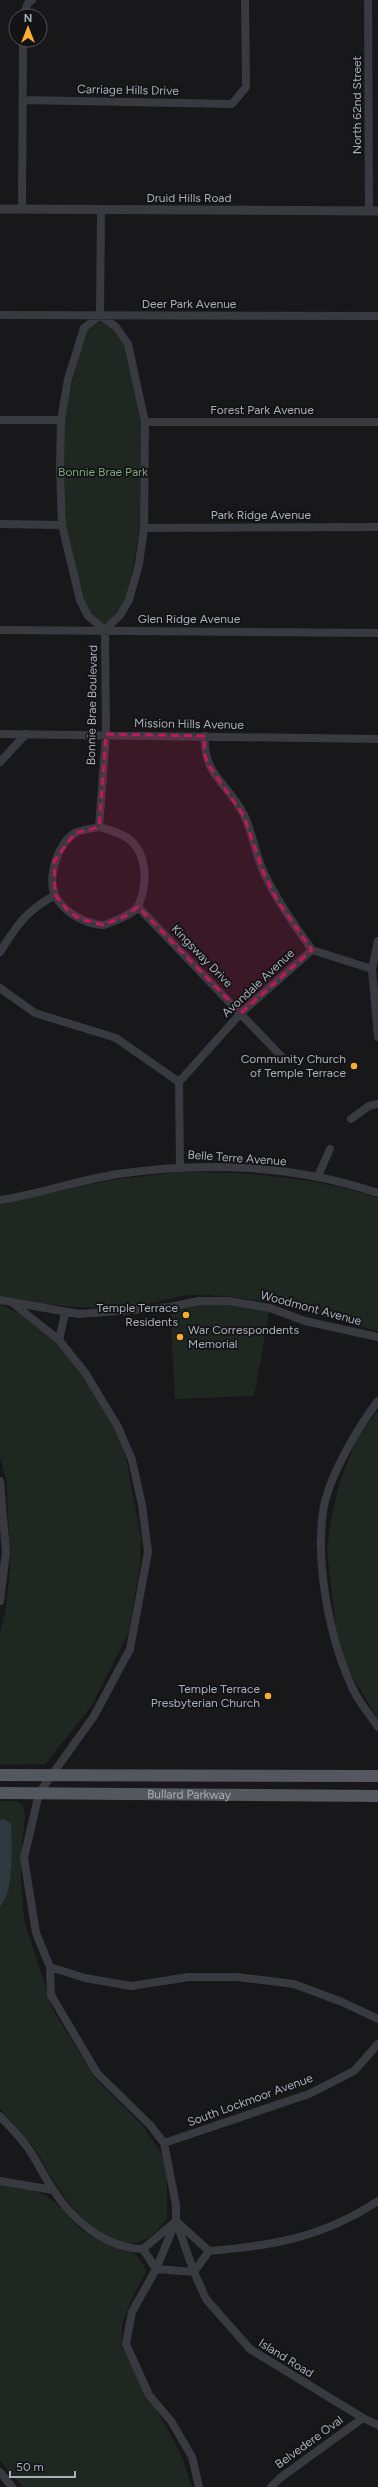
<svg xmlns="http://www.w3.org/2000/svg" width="378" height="2487" font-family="Figtree,sans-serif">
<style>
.green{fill:#1f2820}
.water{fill:#2d383f}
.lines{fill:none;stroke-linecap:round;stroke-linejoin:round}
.minor{stroke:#383a3f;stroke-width:8}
.tertiary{stroke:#383a3f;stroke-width:9}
.primary{stroke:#54575e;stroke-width:12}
.marked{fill:#c2185b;fill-opacity:0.2;stroke:#c2185b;stroke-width:3;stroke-dasharray:8 5;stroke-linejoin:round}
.poi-dot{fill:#fcae2e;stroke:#131315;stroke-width:1.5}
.labels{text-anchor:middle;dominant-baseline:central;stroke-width:3.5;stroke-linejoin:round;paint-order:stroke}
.street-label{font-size:12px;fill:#a9afba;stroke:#131315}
.park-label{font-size:12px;fill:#7fa680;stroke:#131315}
.poi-label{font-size:12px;fill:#a9afba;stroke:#131315;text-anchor:end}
</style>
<rect width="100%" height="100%" fill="#18181a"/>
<!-- green -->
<path class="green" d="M 98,321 L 108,324 L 126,348 L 141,422 L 140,526 L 134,562 L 126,599 L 108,623 L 103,624 L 92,615 L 84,600 L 66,525 L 64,468 L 64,421 L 73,379 L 83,342 L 90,325 Z
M 178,1172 C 246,1172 314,1176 378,1198 L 378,1331 C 318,1316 255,1293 192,1295 C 173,1296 154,1304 135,1306 C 91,1310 44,1306 0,1296 L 0,1204 L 111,1180 Z
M 199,1301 L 270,1308 L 254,1396 L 175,1399 L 170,1307 Z
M 0,1304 L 30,1319 L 55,1342 L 80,1372 L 102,1405 L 119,1438 L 127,1463 L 141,1538 L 140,1565 L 128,1634 L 91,1707 L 45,1764 L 0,1765 L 0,1634 L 6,1608 L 10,1569 L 7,1484 L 0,1456 Z
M 378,1410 L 378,1719 L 347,1667 L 336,1629 L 327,1550 L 332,1515 L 340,1481 L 357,1439 Z
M 0,1801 L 16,1801 L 23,1805 L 25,1816 L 22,1843 L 21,1880 L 24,1920 L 53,2010 L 96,2079 L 142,2125 L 161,2153 L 167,2170 L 167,2219 C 159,2228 151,2239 139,2242 C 105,2251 74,2211 58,2187 C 48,2174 42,2158 32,2145 C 22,2133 11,2121 0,2109 Z
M 0,2184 C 21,2186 41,2190 57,2204 C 68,2213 75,2227 88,2234 C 110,2248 139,2244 146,2272 L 132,2298 L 122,2324 L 122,2347 L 181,2454 L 192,2487 L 23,2487 L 0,2461 Z"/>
<!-- water -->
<path class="water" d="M 5,1819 L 11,1824 C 12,1841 14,1896 0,1906 L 0,1820 Z"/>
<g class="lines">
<!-- minor -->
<path class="minor" d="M 368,0 L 369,211
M 23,16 L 28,3 L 32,0
M 23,100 L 232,104 L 246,87 L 245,0
M 22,209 L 23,40
M 0,315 L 378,316
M 100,315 L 101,210
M 0,420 L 61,420
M 145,422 L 378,422
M 0,524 L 62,525
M 144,528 L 378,527
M 0,630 L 378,633
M 0,734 L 378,739
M 205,736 C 202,774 229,784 244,815 C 253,833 255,854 264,873 C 277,901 295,925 312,950
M 0,762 L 26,734
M 99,827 L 106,734 L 105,630 L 88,616 L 80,600 L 62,525 L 60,468 L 61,420 L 68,379 L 84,328 L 100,315 L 116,327 L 128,344 L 145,422 L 144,528 L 139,564 L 129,600 L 120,615 L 105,630
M 99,827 C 106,829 115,831 122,835 C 148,847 148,882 139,904 C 136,912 124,917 117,920 C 113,921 107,925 103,925 C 85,924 63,912 55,895 C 47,877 58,843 75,833 C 82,829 92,829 99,827 Z
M 138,907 L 282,1057
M 378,941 L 372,969 L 378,1037
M 0,952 C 17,925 26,911 55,895
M 0,988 L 35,1013 L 116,1038 L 179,1082 L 180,1167
M 179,1082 L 241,1013 L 312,950 L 372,969
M 351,1119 L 369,1106 L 378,1104
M 318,1176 L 330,1149
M 0,1200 C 40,1194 78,1180 118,1174 C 204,1161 296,1165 378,1193
M 0,1300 L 79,1314 L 170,1307 L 199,1301 L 228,1301 L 270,1308 L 305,1321 L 378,1337
M 14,1304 L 59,1340 L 86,1374 L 118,1427 L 132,1460 L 142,1505 L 148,1552 L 130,1649 L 94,1716 L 39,1793 L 24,1858 L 36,1933 L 50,1967 L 51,1995 L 97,2073 L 150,2125 L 164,2143 L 176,2205 L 176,2221 L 156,2269 L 132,2312 L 126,2344 L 149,2395 L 171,2421 L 192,2457 L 199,2487
M 59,1340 L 65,1313
M 378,1401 C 358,1427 331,1473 324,1506 C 314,1561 330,1645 356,1695 C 362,1706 371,1716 378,1727
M 0,1481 L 6,1552 L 0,1601
M 50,1967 L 85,1978 L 131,1986 L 189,1977 L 237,1977 L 294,1984 L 342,2002 L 378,2019
M 0,2116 C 10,2127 22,2138 30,2151 C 38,2163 44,2176 52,2188 C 72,2220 105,2248 143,2249
M 164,2143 L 309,2094 L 354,2071 L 378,2044
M 0,2181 L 53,2190
M 176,2221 L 194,2272 L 206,2299 L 250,2349 L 363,2418 L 378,2425
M 176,2221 L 209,2251 L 194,2272 L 156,2269 L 143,2249 Z
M 209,2251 C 272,2246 324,2237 378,2201
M 0,2472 L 12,2487
M 271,2487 L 280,2478 L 363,2418"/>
<!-- tertiary -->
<path class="tertiary" d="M 0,209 L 378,211"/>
<!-- primary -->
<g class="primary">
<path d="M 0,1775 L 378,1776"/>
<path id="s1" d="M 0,1793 L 378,1796"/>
</g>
</g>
<!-- marked area -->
<path class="marked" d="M 106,734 L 205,736 L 204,752 L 208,764 L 244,816 L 263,871 L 277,900 L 312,950 L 241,1013 L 138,907 L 124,917 L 103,925 L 80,919 L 68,911 L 55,895 L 54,861 L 75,833 L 99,827 Z"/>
<!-- markers -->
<g class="poi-dot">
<circle cx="354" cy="1066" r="4"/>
<circle cx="186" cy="1315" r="4"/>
<circle cx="180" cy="1337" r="4"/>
<circle cx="268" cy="1696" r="4"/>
</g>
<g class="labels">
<!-- street labels -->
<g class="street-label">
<text transform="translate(128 90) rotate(1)">Carriage Hills Drive</text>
<text transform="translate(357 105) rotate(-90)">North 62nd Street</text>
<text x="189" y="198">Druid Hills Road</text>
<text x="189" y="304">Deer Park Avenue</text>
<text x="262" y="410">Forest Park Avenue</text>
<text x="261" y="515">Park Ridge Avenue</text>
<text x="189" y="619">Glen Ridge Avenue</text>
<text transform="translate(92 705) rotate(-89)">Bonnie Brae Boulevard</text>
<text transform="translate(189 724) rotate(1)">Mission Hills Avenue</text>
<text transform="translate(202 956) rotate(46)">Kingsway Drive</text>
<text transform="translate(258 983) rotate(-43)">Avondale Avenue</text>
<text transform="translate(237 1158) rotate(4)">Belle Terre Avenue</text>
<text transform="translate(311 1308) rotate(15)">Woodmont Avenue</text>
<text stroke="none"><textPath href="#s1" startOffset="189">Bullard Parkway</textPath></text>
<text transform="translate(250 2100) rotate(-20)">South Lockmoor Avenue</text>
<text transform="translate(286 2358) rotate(32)">Island Road</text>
<text transform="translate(309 2442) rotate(-36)">Belvedere Oval</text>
</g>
<!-- park labels -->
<g class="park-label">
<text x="103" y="472">Bonnie Brae Park</text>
</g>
<!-- poi labels -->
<g class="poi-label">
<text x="346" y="1059">Community Church<tspan x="346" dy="14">of Temple Terrace</tspan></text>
<text x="178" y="1308">Temple Terrace<tspan x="178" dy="14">Residents</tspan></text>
<text x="188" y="1330" text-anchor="start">War Correspondents<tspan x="188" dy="14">Memorial</tspan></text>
<text x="260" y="1689">Temple Terrace<tspan x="260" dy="14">Presbyterian Church</tspan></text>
</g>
</g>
<!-- north arrow -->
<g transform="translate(28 28)"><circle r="19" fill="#131315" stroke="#4f5157"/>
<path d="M0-3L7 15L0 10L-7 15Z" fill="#fcae2e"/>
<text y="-6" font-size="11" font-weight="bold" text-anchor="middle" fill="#a9afba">N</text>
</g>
<!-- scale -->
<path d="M10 2471v6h65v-6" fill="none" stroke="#a9afba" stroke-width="2"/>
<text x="16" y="2471" font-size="12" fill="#a9afba" stroke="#131315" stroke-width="3" paint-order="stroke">50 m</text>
</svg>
